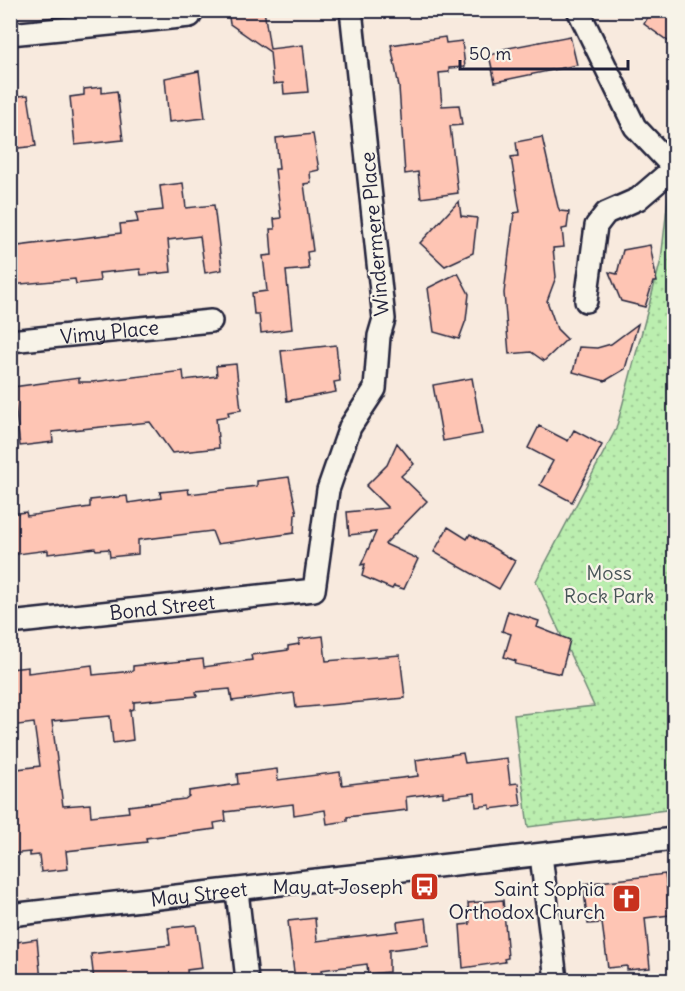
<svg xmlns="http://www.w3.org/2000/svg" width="685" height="991" font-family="Delius,sans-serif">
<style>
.park{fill:url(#park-dots);stroke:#6e8875;stroke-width:1.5}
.building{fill:#fec5b4;stroke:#22223b;stroke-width:1.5}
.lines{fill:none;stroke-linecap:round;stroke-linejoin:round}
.minor-casing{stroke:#22223b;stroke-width:26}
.minor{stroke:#f7f3e8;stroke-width:21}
.labels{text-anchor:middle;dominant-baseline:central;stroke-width:4.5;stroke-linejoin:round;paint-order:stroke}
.street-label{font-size:20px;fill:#22223b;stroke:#f7f3e8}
.park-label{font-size:20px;fill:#485558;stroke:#f7f3e8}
.poi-label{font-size:20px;fill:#22223b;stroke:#f7f3e8;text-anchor:end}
</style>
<defs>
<pattern id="park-dots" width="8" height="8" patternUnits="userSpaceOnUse" patternTransform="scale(1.5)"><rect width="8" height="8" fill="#bbeeaf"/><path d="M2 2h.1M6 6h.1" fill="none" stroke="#a0cc97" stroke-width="1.8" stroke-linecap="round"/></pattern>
</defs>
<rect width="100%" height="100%" fill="#f8eade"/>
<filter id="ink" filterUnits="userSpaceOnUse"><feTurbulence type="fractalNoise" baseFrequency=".0167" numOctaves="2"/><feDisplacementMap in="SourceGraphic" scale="12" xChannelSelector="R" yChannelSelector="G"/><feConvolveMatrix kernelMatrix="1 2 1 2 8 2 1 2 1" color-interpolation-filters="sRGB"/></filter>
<g filter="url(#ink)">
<!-- park -->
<path class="park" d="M 669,190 L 674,194 L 674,809 L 528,827 L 514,715 L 594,706 L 536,581 L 616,429 L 661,260 Z"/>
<!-- building -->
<path class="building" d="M 228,10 L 264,10 L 270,49 L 303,45 L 308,92 L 284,94 L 283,83 L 273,84 L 270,52 L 230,24 Z
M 652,10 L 675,10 L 675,46 L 644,24 Z
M 570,36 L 577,65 L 495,82 L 489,55 L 504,52 L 503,49 Z
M 445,37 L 446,43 L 462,41 L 465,67 L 449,68 L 449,72 L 439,73 L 442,106 L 459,105 L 462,125 L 450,126 L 458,193 L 421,198 L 418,172 L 405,174 L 399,87 L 391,45 Z
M 199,71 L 205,118 L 169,122 L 165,78 Z
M 102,87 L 102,93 L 117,91 L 123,140 L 75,145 L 70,97 L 84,95 L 84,89 Z
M 28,95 L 36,146 L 10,149 L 10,97 Z
M 313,134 L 319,170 L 310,172 L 311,183 L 304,184 L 313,251 L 307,252 L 309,269 L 286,271 L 292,329 L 261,333 L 259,314 L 254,314 L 252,293 L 267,291 L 263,256 L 272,255 L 270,229 L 275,229 L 274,219 L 281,218 L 275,169 L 279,169 L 276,138 Z
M 542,137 L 558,207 L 560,211 L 569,212 L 567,228 L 562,229 L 564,247 L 553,248 L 556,277 L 547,301 L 557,329 L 567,339 L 544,361 L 531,352 L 509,354 L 504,293 L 514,213 L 520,212 L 511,157 L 518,156 L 516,142 Z
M 183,183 L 186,208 L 214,205 L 222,270 L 205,273 L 200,236 L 168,240 L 171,272 L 141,275 L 140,269 L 99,273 L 100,281 L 76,284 L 75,279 L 10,285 L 10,247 L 121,233 L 120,224 L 138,222 L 136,213 L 163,210 L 160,186 Z
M 459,201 L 461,216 L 477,218 L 473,253 L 445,266 L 420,243 Z
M 650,245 L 657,282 L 653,282 L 645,307 L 621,301 L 609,272 L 617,274 L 623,250 Z
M 458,273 L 469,294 L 466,320 L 459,339 L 434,332 L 428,288 Z
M 638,324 L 625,369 L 605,381 L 573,372 L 579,347 L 597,348 L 611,344 Z
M 336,345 L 340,381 L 334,382 L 336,392 L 287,401 L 281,351 Z
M 236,364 L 241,410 L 228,412 L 229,416 L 216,418 L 219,448 L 172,453 L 150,422 L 52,432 L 53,442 L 20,446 L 13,387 L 79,378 L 79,382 L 92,382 L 183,371 L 184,380 L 217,376 L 216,366 Z
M 472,378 L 482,434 L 443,441 L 433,385 Z
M 539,426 L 568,441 L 574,430 L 602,445 L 572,502 L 540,485 L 553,461 L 528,448 Z
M 397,443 L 414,464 L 401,476 L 427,501 L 385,544 L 418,559 L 404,589 L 394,586 L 392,589 L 362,576 L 365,564 L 361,565 L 376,532 L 349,535 L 347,512 L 388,508 L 366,486 L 387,465 Z
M 289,477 L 297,514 L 295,514 L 294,533 L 217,544 L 212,531 L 138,540 L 138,554 L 110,557 L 109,549 L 96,550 L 95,548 L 48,554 L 48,550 L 10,555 L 10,514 L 26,512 L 27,516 L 90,507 L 90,500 L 127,496 L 128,503 L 161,498 L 160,492 L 188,489 L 189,494 L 257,486 L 257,481 Z
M 448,527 L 467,539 L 470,534 L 515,561 L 499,589 L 434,552 Z
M 508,611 L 539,621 L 537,627 L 570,640 L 561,674 L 515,664 L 516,661 L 504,657 L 511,634 L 502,631 Z
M 323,636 L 326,661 L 400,655 L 405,698 L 296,708 L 294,693 L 232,701 L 230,689 L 196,692 L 197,696 L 134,702 L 134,709 L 130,710 L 133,740 L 113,743 L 110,716 L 52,721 L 63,806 L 90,804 L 91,816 L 129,812 L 128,806 L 185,799 L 189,796 L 189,791 L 238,784 L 237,774 L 277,769 L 278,780 L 340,772 L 342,785 L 418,776 L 416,760 L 463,753 L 465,763 L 507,758 L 510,784 L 518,783 L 521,805 L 490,809 L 490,805 L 476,807 L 475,793 L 443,797 L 443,792 L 406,797 L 407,810 L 347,817 L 347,821 L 327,824 L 325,810 L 294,815 L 293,804 L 225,812 L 226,821 L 214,823 L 215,829 L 146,838 L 147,842 L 66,851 L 68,869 L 41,872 L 39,855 L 30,856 L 30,852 L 10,854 L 10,770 L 40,766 L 34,723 L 10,726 L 10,669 L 28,667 L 28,673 L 92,665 L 93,675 L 133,671 L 133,666 L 203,659 L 204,667 L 252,660 L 251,655 L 288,650 L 288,646 L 299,644 L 299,639 Z
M 665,874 L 670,915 L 645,918 L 650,968 L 627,970 L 627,966 L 608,968 L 602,923 L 588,924 L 583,884 Z
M 503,900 L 508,958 L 504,959 L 505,962 L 463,968 L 460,925 L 470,924 L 468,903 Z
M 315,918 L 317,941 L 398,931 L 397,922 L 426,918 L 429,945 L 389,950 L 389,972 L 368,974 L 367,964 L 321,970 L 322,981 L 295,981 L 288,921 Z
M 196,925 L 202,968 L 187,970 L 188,981 L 94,981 L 91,954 L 170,945 L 168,928 Z
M 37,939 L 41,981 L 10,981 L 10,943 Z"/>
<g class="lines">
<defs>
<g id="minor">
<path d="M 578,10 L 635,127 L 674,168"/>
<path d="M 10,34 L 190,16"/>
<path d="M 586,301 L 596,226 L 606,213 L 638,199 L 674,168"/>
<path id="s1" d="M 10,341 L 211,321"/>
<path id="s2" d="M 10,623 L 314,590 L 328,490 L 350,427 L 375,389 L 379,336 L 384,319 L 351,10"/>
<path d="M 541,855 L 556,980"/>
<path d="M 237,891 L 247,980"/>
<path id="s3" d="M 10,915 L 674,839"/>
</g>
</defs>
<!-- minor casing -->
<use href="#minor" class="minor-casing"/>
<!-- minor -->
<use href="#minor" class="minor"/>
</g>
</g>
<!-- icons -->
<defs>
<symbol id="bus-square" viewBox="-11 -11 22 22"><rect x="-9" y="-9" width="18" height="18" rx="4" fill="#c8321e" stroke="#f7f3e8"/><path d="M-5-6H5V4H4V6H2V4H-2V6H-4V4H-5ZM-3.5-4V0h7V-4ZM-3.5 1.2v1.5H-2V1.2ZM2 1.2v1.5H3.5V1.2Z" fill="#fff"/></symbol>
<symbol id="church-square" viewBox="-11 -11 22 22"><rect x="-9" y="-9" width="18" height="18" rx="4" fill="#c8321e" stroke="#f7f3e8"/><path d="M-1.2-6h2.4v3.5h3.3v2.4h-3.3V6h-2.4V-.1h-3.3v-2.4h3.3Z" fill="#fff"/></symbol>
</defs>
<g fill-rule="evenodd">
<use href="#bus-square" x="408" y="870" width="33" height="33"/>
<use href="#church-square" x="610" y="882" width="33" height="33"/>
</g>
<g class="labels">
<!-- street labels -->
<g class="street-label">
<text transform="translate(374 234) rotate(-95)">Windermere Place</text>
<text stroke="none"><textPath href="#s1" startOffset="100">Vimy Place</textPath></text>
<text stroke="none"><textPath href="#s2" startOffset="153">Bond Street</textPath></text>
<text stroke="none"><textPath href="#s3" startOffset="190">May Street</textPath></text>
</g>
<!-- park labels -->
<g class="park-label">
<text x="609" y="572">Moss<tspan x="609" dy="23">Rock Park</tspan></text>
</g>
<!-- poi labels -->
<g class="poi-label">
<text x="403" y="886">May at Joseph</text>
<text x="605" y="888">Saint Sophia<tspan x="605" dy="23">Orthodox Church</tspan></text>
</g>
</g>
<!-- margin -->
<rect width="685" height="991" fill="none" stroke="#f7f3e8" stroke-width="36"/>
<rect x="18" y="18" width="649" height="955" fill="none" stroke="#22223b" stroke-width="2" filter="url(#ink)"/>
<!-- scale -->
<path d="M460 60v9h168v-9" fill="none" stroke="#22223b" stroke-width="3"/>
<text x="469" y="60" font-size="18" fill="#22223b" stroke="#f7f3e8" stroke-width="4.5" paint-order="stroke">50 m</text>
</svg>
